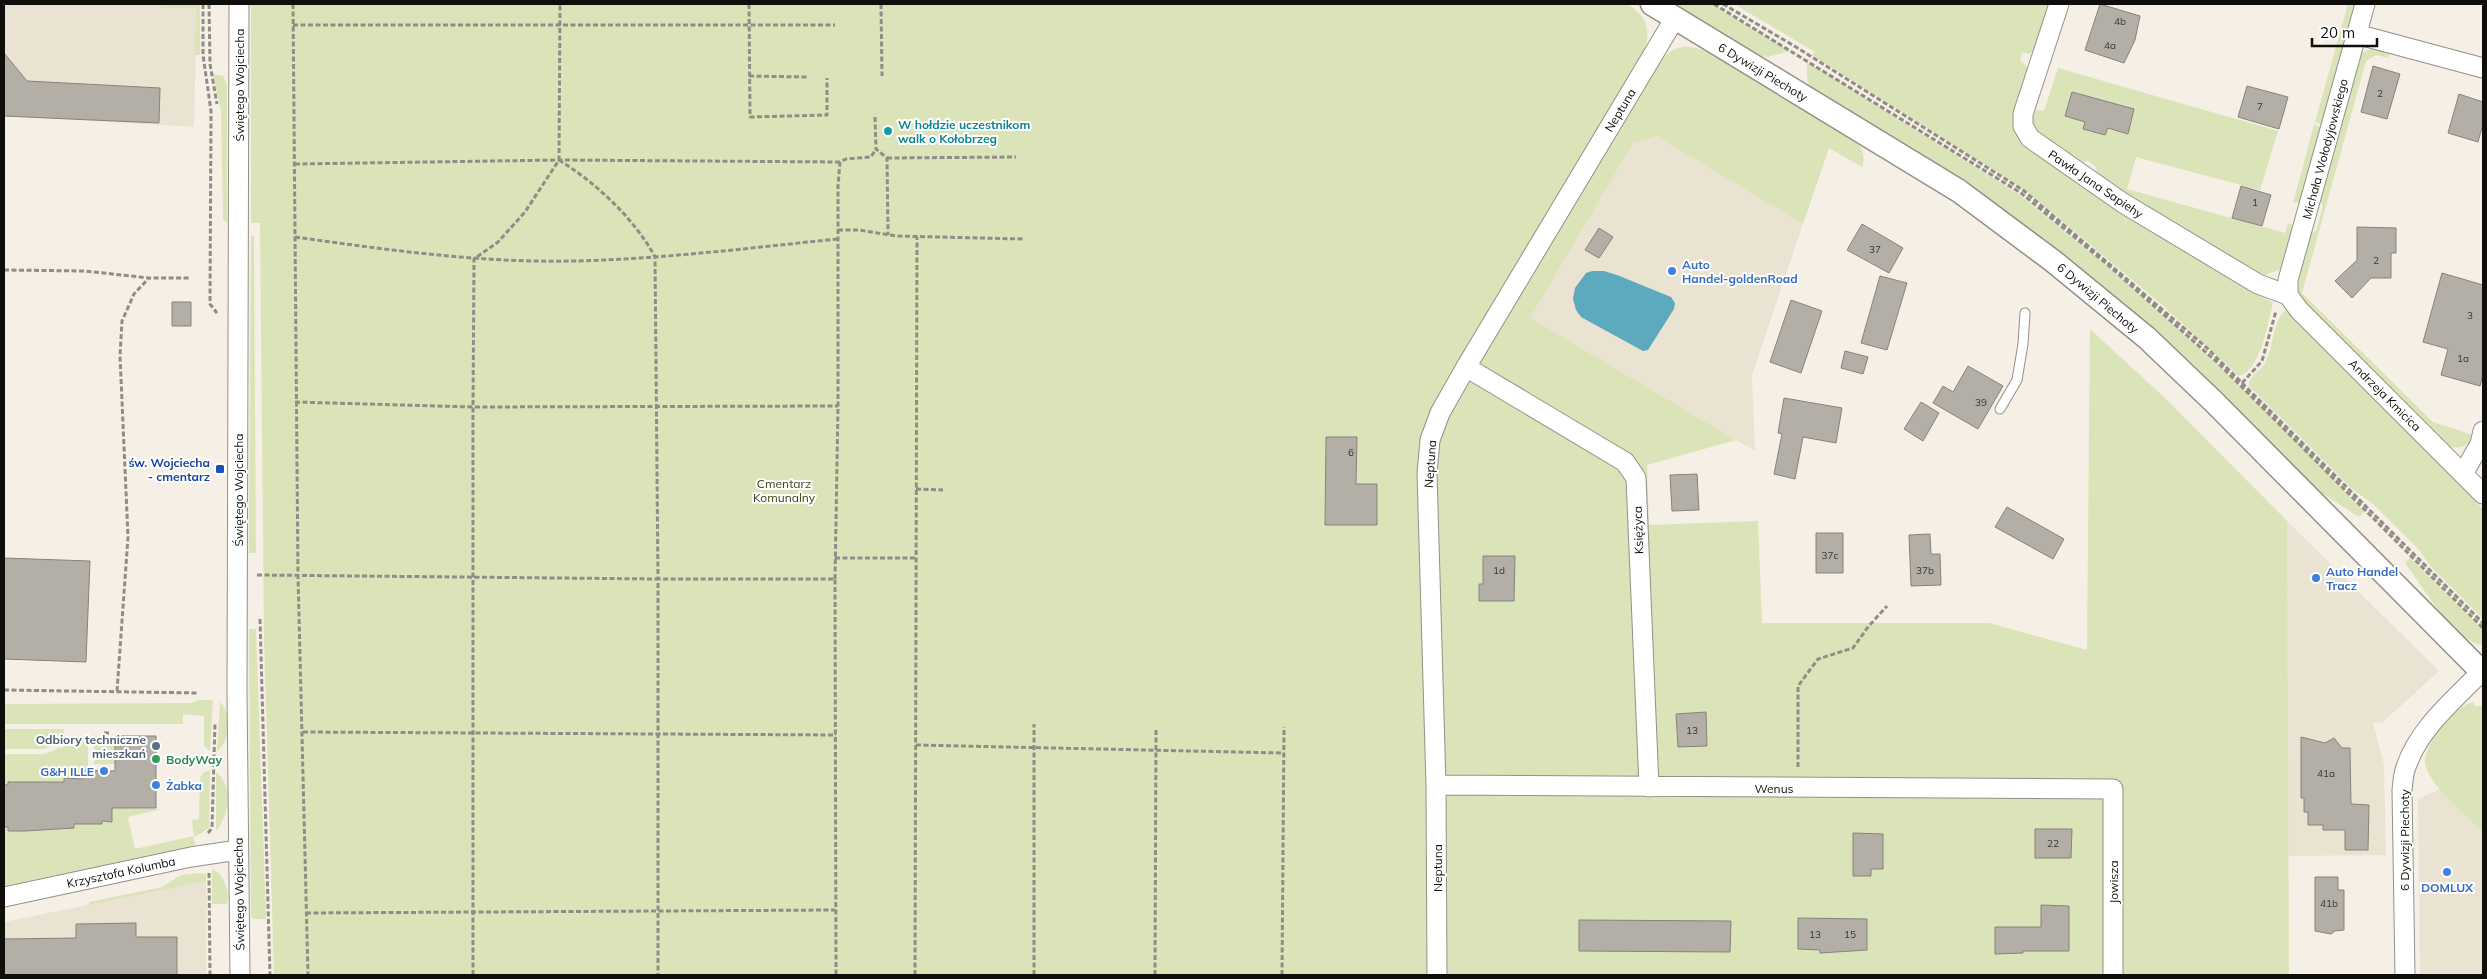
<svg xmlns="http://www.w3.org/2000/svg" width="2487" height="979" font-family="Mulish,sans-serif">
<style>
.built{fill:#ebe3d1}
.green{fill:#dbe3b8}
.water{fill:#5da9be}
.building{fill:#b4afa6;stroke:#88837a}
.lines{fill:none;stroke-linecap:round;stroke-linejoin:round}
.service-casing{stroke:#959087;stroke-width:11}
.minor-casing{stroke:#959087;stroke-width:21}
.tertiary-casing{stroke:#959087;stroke-width:25}
.path{stroke:#918d86;stroke-width:3;stroke-dasharray:5 2.5;stroke-linecap:butt}
.service{stroke:#fff;stroke-width:9}
.minor{stroke:#fff;stroke-width:19}
.tertiary{stroke:#fff;stroke-width:22}
.culture-dot{fill:#0f9aa8;stroke:#fff;stroke-width:2}
.shop-dot{fill:#3f7fe0;stroke:#fff;stroke-width:2}
.transit-dot{fill:#1a4fb4;stroke:#fff;stroke-width:2}
.service-dot{fill:#5c6f8a;stroke:#fff;stroke-width:2}
.leisure-dot{fill:#2e9e5b;stroke:#fff;stroke-width:2}
.labels{text-anchor:middle;dominant-baseline:central;stroke-width:4;stroke-linejoin:round;paint-order:stroke}
.number-label{font-size:10px;fill:#383631}
.street-label{font-size:12px;fill:#0f0e0a;stroke:#fff}
.culture-label{font-size:12px;font-weight:bold;fill:#0d838f;stroke:#fff;text-anchor:start}
.shop-label{font-size:12px;font-weight:bold;fill:#366cbe;stroke:#fff;text-anchor:start}
.transit-label{font-size:12px;font-weight:bold;fill:#164399;stroke:#fff;text-anchor:end}
.park-label{font-size:12px;fill:#394012;stroke:#fff}
.service-label{font-size:12px;font-weight:bold;fill:#4e5e75;stroke:#fff;text-anchor:end}
.leisure-label{font-size:12px;font-weight:bold;fill:#27864d;stroke:#fff;text-anchor:start}
</style>
<rect width="100%" height="100%" fill="#f5efe5"/>
<!-- built -->
<path class="built" d="M 4,4 L 197,4 L 194,127 L 4,116 Z
M 1656,136 L 1803,224 L 1752,375 L 1755,451 L 1529,318 L 1633,143 Z
M 2287,521 L 2439,671 L 2382,723 L 2373,722 L 2384,765 L 2386,855 L 2288,856 Z
M 2440,789 L 2483,832 L 2483,975 L 2420,975 L 2418,799 Z
M 205,881 L 206,975 L 4,975 L 4,922 Z"/>
<!-- green -->
<path class="green" d="M 161,4 L 200,4 L 200,55 L 195,55 L 196,8 L 161,8 Z
M 251,4 L 1627,4 C 1646,15 1652,30 1644,51 L 1661,60 C 1674,45 1687,44 1705,51 L 1855,140 C 1862,148 1866,156 1862,167 L 1829,148 L 1803,224 L 1656,136 L 1633,143 L 1530,318 L 1736,440 L 1647,465 L 1649,525 L 1758,521 L 1762,623 L 1989,623 L 2087,650 L 2090,329 L 2166,399 L 2287,521 L 2289,975 L 274,975 L 264,637 L 260,223 L 251,223 Z
M 1673,4 L 1711,4 L 1790,51 L 1768,57 L 1753,54 Z
M 1734,4 L 2050,4 L 2034,51 L 2029,54 L 2022,52 L 2020,61 L 2025,64 L 2028,71 L 2014,114 L 2015,129 L 2118,210 L 2273,303 C 2268,322 2261,370 2239,376 L 2162,305 L 2024,189 L 1812,55 L 1815,52 Z
M 2348,4 L 2355,4 L 2322,124 L 2315,122 Z
M 2372,48 L 2390,52 L 2388,58 L 2376,55 L 2366,61 L 2302,293 L 2433,422 L 2473,435 C 2469,446 2460,450 2448,446 L 2302,302 C 2292,281 2304,255 2310,234 L 2316,231 L 2323,206 L 2319,199 L 2360,54 Z
M 1807,62 L 2020,195 L 2107,266 L 2217,364 L 2307,451 L 2364,512 L 2359,517 L 2314,488 L 2154,330 L 2046,241 L 1965,182 L 1811,87 L 1807,80 Z
M 2058,68 L 2278,131 L 2260,190 L 2136,157 L 2127,189 L 2285,233 L 2288,223 L 2294,226 L 2281,269 L 2265,275 L 2256,272 L 2126,196 L 2097,174 L 2096,167 L 2088,161 L 2080,163 C 2065,152 2028,133 2031,113 L 2037,110 L 2044,111 Z
M 213,74 L 223,76 L 227,85 L 227,223 L 223,219 L 221,110 Z
M 2314,125 L 2321,127 L 2301,203 L 2293,203 Z
M 251,236 L 254,236 L 256,553 L 249,553 Z
M 2285,310 L 2483,509 L 2483,619 L 2431,567 L 2419,550 L 2373,504 L 2352,489 L 2249,386 C 2249,374 2262,371 2266,361 C 2274,344 2272,324 2285,310 Z
M 2410,558 L 2483,630 L 2483,645 C 2455,643 2422,585 2405,563 Z
M 249,629 L 256,629 L 266,919 L 253,919 L 251,917 Z
M 199,700 L 213,700 L 210,751 L 204,746 L 204,716 L 183,714 L 183,724 L 4,724 L 4,704 L 191,703 Z
M 220,702 C 232,713 230,742 217,751 Z
M 2473,702 L 2475,706 L 2483,706 L 2483,832 C 2466,815 2429,786 2425,763 C 2424,753 2433,739 2439,731 C 2447,719 2458,706 2473,702 Z
M 4,729 L 64,729 L 64,741 L 44,749 L 4,749 Z
M 68,736 L 88,736 L 88,770 L 83,771 L 83,778 L 64,778 L 63,783 L 8,782 L 8,785 L 4,785 L 4,754 L 45,754 L 61,747 L 62,750 L 62,747 L 68,744 Z
M 94,736 L 115,736 L 115,764 L 94,764 Z
M 210,770 L 209,828 L 193,838 L 196,844 L 189,848 L 4,886 L 4,827 L 8,827 L 8,831 L 26,831 L 26,826 L 32,829 L 74,828 L 74,823 L 102,824 L 102,822 L 112,822 L 112,808 L 161,809 L 128,817 L 135,849 L 194,836 L 192,820 L 199,819 L 200,778 L 203,773 Z
M 216,772 C 234,785 229,816 216,831 Z
M 212,869 C 225,875 228,888 228,901 L 226,904 L 212,904 Z
M 199,873 L 206,874 L 207,975 L 205,881 L 89,905 L 89,902 L 162,887 L 181,875 Z"/>
<!-- water -->
<path class="water" d="M 1592,271 L 1604,271 L 1617,275 L 1671,297 L 1675,303 L 1674,309 L 1648,350 L 1643,351 L 1581,317 L 1576,310 L 1573,299 L 1575,288 L 1586,273 Z"/>
<!-- building -->
<path class="building" d="M 2100,4 L 2140,16 L 2135,40 L 2124,63 L 2085,50 Z
M 4,53 L 27,81 L 160,88 L 159,123 L 4,116 Z
M 2373,66 L 2400,74 L 2387,119 L 2361,112 Z
M 2247,86 L 2288,97 L 2279,129 L 2238,117 Z
M 2072,92 L 2134,109 L 2128,134 L 2108,128 L 2105,135 L 2083,129 L 2085,122 L 2065,116 Z
M 2459,94 L 2483,102 L 2483,124 L 2478,142 L 2448,133 Z
M 2241,186 L 2271,195 L 2262,226 L 2232,218 Z
M 1862,224 L 1903,248 L 1889,273 L 1847,250 Z
M 2357,227 L 2396,228 L 2396,253 L 2391,253 L 2391,278 L 2371,278 L 2352,298 L 2335,281 L 2357,260 Z
M 1599,228 L 1613,237 L 1599,258 L 1585,250 Z
M 2442,273 L 2483,285 L 2483,374 L 2480,386 L 2441,375 L 2448,349 L 2423,342 Z
M 1880,276 L 1907,283 L 1887,350 L 1861,343 Z
M 1791,300 L 1822,311 L 1801,373 L 1770,362 Z
M 172,302 L 191,302 L 191,326 L 172,326 Z
M 1845,351 L 1868,357 L 1863,374 L 1841,368 Z
M 1968,366 L 2003,386 L 1978,429 L 1933,403 L 1943,386 L 1953,392 Z
M 1784,398 L 1842,408 L 1836,443 L 1803,437 L 1795,479 L 1774,474 L 1782,434 L 1778,433 Z
M 1921,402 L 1939,413 L 1923,441 L 1904,429 Z
M 1326,437 L 1357,437 L 1356,484 L 1377,484 L 1377,525 L 1325,525 Z
M 1697,474 L 1699,510 L 1672,511 L 1670,475 Z
M 2007,507 L 2064,539 L 2053,559 L 1995,527 Z
M 1816,533 L 1843,533 L 1843,573 L 1816,573 Z
M 1930,534 L 1931,554 L 1940,554 L 1941,585 L 1911,586 L 1909,535 Z
M 1483,556 L 1515,556 L 1514,601 L 1479,601 L 1479,584 L 1483,584 Z
M 4,558 L 90,561 L 86,662 L 4,659 Z
M 1706,712 L 1707,746 L 1678,747 L 1676,714 Z
M 115,736 L 156,736 L 156,808 L 112,808 L 112,822 L 102,821 L 102,824 L 74,824 L 74,828 L 25,831 L 8,831 L 8,827 L 4,827 L 4,785 L 8,785 L 8,782 L 64,782 L 64,778 L 83,779 L 83,770 L 115,771 Z
M 2301,737 L 2325,743 L 2334,738 L 2342,748 L 2350,748 L 2351,804 L 2369,805 L 2368,850 L 2345,850 L 2345,830 L 2323,830 L 2323,825 L 2308,825 L 2308,812 L 2304,812 L 2304,798 L 2301,798 Z
M 2035,829 L 2072,829 L 2071,858 L 2035,858 Z
M 1853,833 L 1883,834 L 1883,869 L 1871,869 L 1871,876 L 1853,876 Z
M 2315,877 L 2338,877 L 2338,890 L 2344,890 L 2344,930 L 2335,931 L 2331,934 L 2315,931 Z
M 2041,905 L 2069,906 L 2069,951 L 2023,951 L 2023,953 L 1995,954 L 1995,927 L 2041,927 Z
M 1798,918 L 1867,919 L 1867,950 L 1820,953 L 1820,950 L 1798,949 Z
M 1579,920 L 1731,921 L 1730,952 L 1579,951 Z
M 136,923 L 136,937 L 177,937 L 177,975 L 4,975 L 4,939 L 76,938 L 76,924 Z"/>
<g class="lines">
<defs>
<path id="service" d="M 2000,409 L 2017,380 L 2023,344 L 2025,313"/>
<path id="minor" d="M 239,4 L 237,692 L 240,975
M 2059,4 L 2023,114 L 2023,126 L 2030,138 L 2123,203 L 2258,284 L 2288,295
M 2365,4 L 2288,280 L 2288,295 L 2299,310 L 2483,494
M 2356,34 L 2483,68
M 1466,367 L 1625,462 L 1636,478 L 1649,787
M 2463,474 L 2480,444 L 2483,431
M 1436,785 L 2113,789 L 2113,975
M 4,897 L 191,857 L 238,850
M 1437,975 L 1436,785 L 1427,473 L 1430,440 L 1440,413 L 1466,367 L 1675,18
M 2405,975 L 2402,790 C 2403,783 2403,774 2406,767 C 2419,728 2455,699 2483,670"/>
<path id="tertiary" d="M 1652,4 L 1959,191 L 2053,261 L 2147,338 L 2214,402 L 2483,673"/>
</defs>
<!-- service casing -->
<use href="#service" class="service-casing"/>
<!-- minor casing -->
<use href="#minor" class="minor-casing"/>
<!-- tertiary casing -->
<use href="#tertiary" class="tertiary-casing"/>
<!-- path -->
<path class="path" d="M 203,4 L 203,55 L 211,111 L 210,304 L 217,313
M 209,4 L 210,64 L 217,104
M 293,4 L 298,576 L 308,975
M 749,4 L 750,117 L 827,115 L 827,78
M 881,4 L 882,76
M 1714,4 L 2021,193 L 2108,265 L 2218,363 L 2483,628
M 1723,4 L 1796,47 L 2023,190 L 2207,348 L 2483,623
M 293,25 L 835,25
M 749,76 L 808,77
M 875,117 L 876,149 L 887,158 L 888,235
M 887,158 L 1016,157
M 559,160 C 596,183 634,218 655,257 L 658,579 L 835,579 L 836,975
M 295,164 L 559,160 L 840,162
M 838,230 L 859,230 L 896,236 L 1023,239
M 295,237 C 388,250 480,263 574,261 C 662,259 749,248 837,239
M 4,270 L 85,271 L 149,278 L 191,278
M 2242,383 L 2262,361 L 2276,311
M 295,402 L 473,407 L 474,259 L 498,242 L 525,212 L 559,160 L 560,4
M 916,489 L 943,490
M 835,558 L 916,558
M 257,575 L 658,579 L 658,975
M 835,579 L 838,406 L 838,186 L 840,162 L 846,159 L 871,157 L 876,149
M 260,619 L 270,975
M 4,690 L 199,693
M 117,691 L 128,537 L 120,356 L 122,321 L 134,294 L 149,278
M 303,732 L 836,735
M 104,733 L 110,733
M 916,745 L 1283,753
M 1798,767 L 1798,686 L 1818,659 L 1853,648 L 1868,627 L 1887,606
M 208,833 L 212,828 L 215,723
M 209,873 L 210,975
M 306,913 L 835,910
M 473,975 L 473,407 L 838,406
M 915,975 L 917,237
M 1034,975 L 1034,724
M 1155,975 L 1156,728
M 1282,975 L 1284,727"/>
<!-- service -->
<use href="#service" class="service"/>
<!-- minor -->
<use href="#minor" class="minor"/>
<!-- tertiary -->
<use href="#tertiary" class="tertiary"/>
</g>
<!-- markers -->
<circle class="culture-dot" cx="888" cy="131" r="5"/>
<g class="shop-dot">
<circle cx="1672" cy="271" r="5"/>
<circle cx="2316" cy="578" r="5"/>
<circle cx="104" cy="771" r="5"/>
<circle cx="156" cy="785" r="5"/>
<circle cx="2447" cy="872" r="5"/>
</g>
<rect class="transit-dot" x="215" y="464" width="10" height="10" rx="2.5"/>
<circle class="service-dot" cx="156" cy="746" r="5"/>
<circle class="leisure-dot" cx="156" cy="759" r="5"/>
<g class="labels">
<!-- number labels -->
<g class="number-label">
<text x="2120" y="21">4b</text>
<text x="2110" y="45">4a</text>
<text x="2380" y="93">2</text>
<text x="2260" y="106">7</text>
<text x="2255" y="202">1</text>
<text x="1875" y="249">37</text>
<text x="2376" y="260">2</text>
<text x="2470" y="315">3</text>
<text x="2463" y="358">1a</text>
<text x="1981" y="402">39</text>
<text x="1351" y="452">6</text>
<text x="1830" y="555">37c</text>
<text x="1499" y="570">1d</text>
<text x="1925" y="570">37b</text>
<text x="1692" y="730">13</text>
<text x="2326" y="773">41a</text>
<text x="2053" y="843">22</text>
<text x="2329" y="903">41b</text>
<text x="1815" y="934">13</text>
<text x="1850" y="934">15</text>
</g>
<!-- street labels -->
<g class="street-label">
<text transform="translate(1763 72) rotate(31)">6 Dywizji Piechoty</text>
<text transform="translate(239 85) rotate(-90)">Świętego Wojciecha</text>
<text transform="translate(1620 110) rotate(-59)">Neptuna</text>
<text transform="translate(2325 149) rotate(-75)">Michała Wołodyjowskiego</text>
<text transform="translate(2096 184) rotate(34)">Pawła Jana Sapiehy</text>
<text transform="translate(2098 298) rotate(40)">6 Dywizji Piechoty</text>
<text transform="translate(2385 395) rotate(45)">Andrzeja Kmicica</text>
<text transform="translate(1430 464) rotate(-86)">Neptuna</text>
<text transform="translate(238 490) rotate(-90)">Świętego Wojciecha</text>
<text transform="translate(1638 530) rotate(-92)">Księżyca</text>
<text x="1774" y="788">Wenus</text>
<text transform="translate(2404 840) rotate(-90)">6 Dywizji Piechoty</text>
<text transform="translate(1437 868) rotate(-90)">Neptuna</text>
<text transform="translate(121 872) rotate(-12)">Krzysztofa Kolumba</text>
<text transform="translate(2113 882) rotate(-90)">Jowisza</text>
<text transform="translate(239 894) rotate(-91)">Świętego Wojciecha</text>
</g>
<!-- culture labels -->
<g class="culture-label">
<text x="898" y="124">W hołdzie uczestnikom<tspan x="898" dy="14">walk o Kołobrzeg</tspan></text>
</g>
<!-- shop labels -->
<g class="shop-label">
<text x="1682" y="264">Auto<tspan x="1682" dy="14">Handel-goldenRoad</tspan></text>
<text x="2326" y="571">Auto Handel<tspan x="2326" dy="14">Tracz</tspan></text>
<text x="94" y="771" text-anchor="end">G&amp;H ILLE</text>
<text x="166" y="785">Żabka</text>
<text x="2447" y="887" text-anchor="middle">DOMLUX</text>
</g>
<!-- transit labels -->
<g class="transit-label">
<text x="210" y="462">św. Wojciecha<tspan x="210" dy="14">- cmentarz</tspan></text>
</g>
<!-- park labels -->
<g class="park-label">
<text x="784" y="483">Cmentarz<tspan x="784" dy="14">Komunalny</tspan></text>
</g>
<!-- service labels -->
<g class="service-label">
<text x="146" y="739">Odbiory techniczne<tspan x="146" dy="14">mieszkań</tspan></text>
</g>
<!-- leisure labels -->
<g class="leisure-label">
<text x="166" y="759">BodyWay</text>
</g>
</g>
<!-- border -->
<rect width="2487" height="979" fill="none" stroke="#0f0e0a" stroke-width="10"/>
<!-- scale -->
<path d="M2312 38v8h65v-8" fill="none" stroke="#0f0e0a" stroke-width="2.5"/>
<text x="2320" y="38" font-size="15" fill="#0f0e0a" stroke="#ffffff" stroke-width="4" paint-order="stroke">20 m</text>
</svg>
